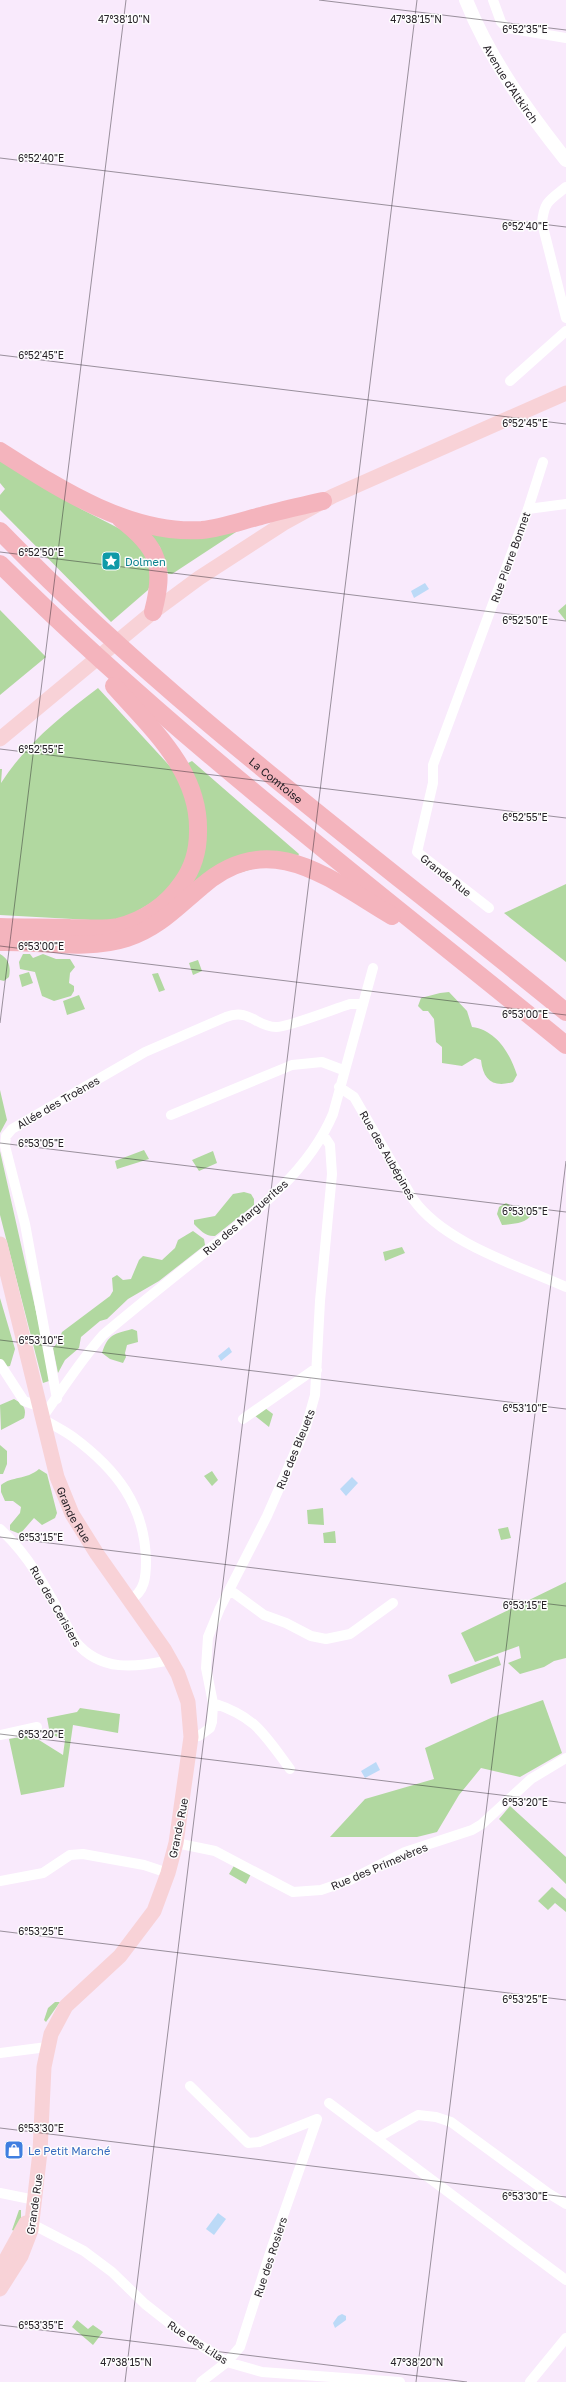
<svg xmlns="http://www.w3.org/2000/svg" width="566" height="2382" font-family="'Golos Text',sans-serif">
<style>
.green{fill:#b1d8a0}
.water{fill:#bcdaf7}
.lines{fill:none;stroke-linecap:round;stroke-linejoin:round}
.street{stroke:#fff;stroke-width:10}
.secondary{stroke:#fff;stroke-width:14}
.primary{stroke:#f8d2d7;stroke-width:15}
.highway{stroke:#f4b4bd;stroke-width:18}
.ticks{fill:none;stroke:#262127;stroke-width:1;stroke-opacity:0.45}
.labels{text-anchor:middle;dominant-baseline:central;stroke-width:3;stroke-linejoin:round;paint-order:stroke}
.street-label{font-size:11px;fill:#262127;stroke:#fdfdfd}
.culture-label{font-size:11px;fill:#0d838f;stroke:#fdfdfd;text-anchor:start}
.shop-label{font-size:11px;fill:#366cbe;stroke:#fdfdfd;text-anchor:start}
.ticks-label{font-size:10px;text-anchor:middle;fill:#262127;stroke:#fdfdfd;stroke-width:3;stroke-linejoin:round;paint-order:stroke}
</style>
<rect width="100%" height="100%" fill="#f9eafc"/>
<!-- green -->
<path class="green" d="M 0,460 L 81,509 L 126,532 L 148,556 L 151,583 L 148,590 L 111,622 L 0,510 L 0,495 L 5,489 L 0,483 Z
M 236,532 L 172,574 L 168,574 L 160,547 L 149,533 Z
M 566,604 L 566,621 L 558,611 Z
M 0,610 L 46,657 L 0,695 Z
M 98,688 L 178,775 L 186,795 L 192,828 L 185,866 L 161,897 L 129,916 L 109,921 L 0,915 L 0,769 L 2,769 L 1,783 C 26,744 61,716 98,688 Z
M 192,761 L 299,854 L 298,856 L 193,886 L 188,763 Z
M 566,884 L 566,962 L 504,913 Z
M 0,954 C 9,959 11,967 9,977 L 4,981 L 0,980 Z
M 23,954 L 30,954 L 33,958 L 43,954 L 56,959 L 70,959 L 75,967 L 70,973 L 69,983 L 74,986 L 74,991 L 71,996 L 54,1001 L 42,996 L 35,972 L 20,969 L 19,962 Z
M 198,960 L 202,971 L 193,975 L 189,963 Z
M 29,972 L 33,983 L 22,987 L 19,975 Z
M 158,973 L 165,990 L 159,992 L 152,974 Z
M 449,992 L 467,1011 L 472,1027 C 496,1030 510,1053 517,1075 L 513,1082 C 493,1088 483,1080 481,1060 L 475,1058 L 462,1066 L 442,1063 L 442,1047 L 436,1042 L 434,1019 L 428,1011 L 423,1011 L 418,1006 L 421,998 L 440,993 Z
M 79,995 L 85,1009 L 67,1015 L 63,1001 Z
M 0,1090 L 7,1120 L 0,1133 Z
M 144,1150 L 149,1159 L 117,1169 L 115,1161 Z
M 0,1151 L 46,1356 L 49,1381 L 43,1383 L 0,1215 Z
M 213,1151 L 217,1163 L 199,1171 L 192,1160 Z
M 244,1192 L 251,1194 L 254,1199 L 254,1205 L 215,1236 C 206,1237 200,1230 194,1224 L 194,1220 L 215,1216 L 233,1194 Z
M 506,1203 L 512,1206 L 525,1206 L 532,1214 C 526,1224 512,1224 502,1225 L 497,1214 L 499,1207 Z
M 193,1231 L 204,1239 L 205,1245 L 159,1281 L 128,1299 L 107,1319 L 100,1321 L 81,1337 L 79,1348 L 65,1360 L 58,1373 L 53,1348 L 58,1342 L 62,1332 L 110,1296 L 113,1291 L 112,1278 L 117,1275 L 123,1280 L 131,1279 L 139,1260 L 143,1256 L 162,1260 L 175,1248 L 178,1240 Z
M 402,1247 L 405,1253 L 385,1261 L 383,1252 Z
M 0,1298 L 15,1349 L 10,1366 L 5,1367 L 0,1362 Z
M 132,1329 L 137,1331 L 138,1342 L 127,1345 L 125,1353 L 126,1357 L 123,1363 L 110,1359 L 102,1353 C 108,1334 114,1334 132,1329 Z
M 14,1399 C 23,1404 27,1408 24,1418 L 1,1430 L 0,1405 Z
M 265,1408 L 273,1414 L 269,1427 L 254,1415 Z
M 0,1445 L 7,1451 L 7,1464 L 3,1474 L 0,1474 Z
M 39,1469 L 47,1474 L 57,1513 L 55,1518 L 42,1525 L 34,1518 L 20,1534 L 10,1530 L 10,1525 L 20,1513 L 21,1507 L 13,1501 L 5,1501 L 1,1492 L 1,1485 C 12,1476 26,1480 39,1469 Z
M 212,1471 L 218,1480 L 212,1486 L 204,1476 Z
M 323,1508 L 324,1525 L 308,1524 L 307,1510 Z
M 508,1527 L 511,1538 L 501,1540 L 498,1529 Z
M 335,1531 L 336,1543 L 324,1543 L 323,1533 Z
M 566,1582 L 566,1658 L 554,1661 L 544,1667 L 520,1674 L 508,1663 L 521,1658 L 519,1646 L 475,1662 L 461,1633 Z
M 498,1656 L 501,1665 L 451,1684 L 448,1675 Z
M 543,1700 L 562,1753 L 520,1777 L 481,1768 L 459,1795 L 437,1832 L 417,1837 L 330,1837 L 365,1799 L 434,1779 L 425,1748 L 493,1717 Z
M 80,1708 L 120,1714 L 118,1733 L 73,1725 L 64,1787 L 21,1795 L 9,1739 L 31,1735 L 63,1755 L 65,1740 L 50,1734 L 47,1718 L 77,1712 Z
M 510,1806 L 566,1857 L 566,1884 L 499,1819 Z
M 235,1864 L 251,1874 L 246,1884 L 229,1874 Z
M 552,1887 L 566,1899 L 566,1912 L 555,1903 L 548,1910 L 538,1901 Z
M 55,2002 L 60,2002 L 46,2022 L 44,2020 L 48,2008 Z
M 19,2210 L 21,2210 L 21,2222 L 17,2232 L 12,2230 Z
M 77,2320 L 88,2329 L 93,2325 L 103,2332 L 93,2345 L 72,2327 Z"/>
<!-- water -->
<path class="water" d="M 425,583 L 429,589 L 414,598 L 411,591 Z
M 229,1347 L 232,1352 L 221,1361 L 218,1356 Z
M 352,1477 L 358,1483 L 346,1496 L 340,1489 Z
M 376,1762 L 380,1770 L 365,1778 L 361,1771 Z
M 218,2213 L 226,2219 L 214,2235 L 206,2229 Z
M 342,2314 L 346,2316 L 346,2320 L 335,2328 L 333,2323 L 338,2316 Z"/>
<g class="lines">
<!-- street -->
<path class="street" d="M 493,0 L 501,22 L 507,28 L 566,38
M 566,187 C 550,200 544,201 542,223 L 566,318
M 510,381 L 566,331
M 528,509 L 566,504
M 489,908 L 417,852 L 433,783 L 433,765 L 528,509 L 543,462
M 339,1087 L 354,1097 L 413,1199 C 444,1243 517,1265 566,1287
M 171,1115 L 292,1065 L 322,1062 L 343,1070
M 0,1364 L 24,1401 L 38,1406
M 57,1399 L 25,1224 L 5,1146 L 6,1136 L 12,1129 L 145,1052 L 226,1017 C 250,1008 256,1027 276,1027 C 289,1027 334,1009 350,1004 L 362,1004
M 243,1419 L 312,1371 L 317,1370
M 0,1529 C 34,1560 53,1601 75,1641 C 101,1673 135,1667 171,1660
M 230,1590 L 264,1615 L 286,1623 L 311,1636 L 326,1639 L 350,1634 L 393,1603
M 130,1600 C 145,1591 146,1577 146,1561 C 145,1505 116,1469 73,1437 C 64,1430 52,1425 42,1418 C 62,1390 80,1361 103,1335 C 136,1307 170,1280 204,1253 C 253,1214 308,1173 333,1114 L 373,968
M 213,1703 C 256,1717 264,1734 290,1769
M 0,1735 L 37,1727
M 191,1737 L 199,1736 L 210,1728 L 212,1722 L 213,1703 L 206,1668 L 208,1637 L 220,1608 L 267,1516 L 306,1427 L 315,1395 L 320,1301 L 332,1174 L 330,1145 L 324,1136
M 176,1843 L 215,1851 L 293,1892 L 321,1890 L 350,1880 L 405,1852 L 472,1830 L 482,1824 L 531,1779 L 566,1758
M 0,1881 L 43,1873 L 70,1855 L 83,1854 L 144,1865 L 168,1873
M 0,2053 L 47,2047
M 190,2086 L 248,2143 L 259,2142 L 317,2119
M 329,2103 L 566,2280
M 377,2138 L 418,2115 L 436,2117 L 451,2122 L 548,2193 L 566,2204
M 0,2193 L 35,2200
M 28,2222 L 84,2251 L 112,2272 L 145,2304 L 187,2337 L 227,2362 L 262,2372 L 400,2382
M 201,2382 L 227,2362 L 240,2347 L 272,2247 L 317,2119
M 530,2382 L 566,2338"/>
<!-- secondary -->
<path class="secondary" id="s1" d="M 466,0 C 489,58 527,111 566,160"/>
<!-- primary -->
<g class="primary">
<path d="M 0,739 L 153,612 L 199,578 L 284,523 L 333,496 L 566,393"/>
<path id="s2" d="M 0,1244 L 57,1477 L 72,1514 L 97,1554 L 164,1649 L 178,1674 L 188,1702 L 191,1737 L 176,1843 L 168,1873 L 154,1911 L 120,1956 L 66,2006 L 51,2034 L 44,2067 L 40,2152 L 31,2230 L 21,2256 L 0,2289"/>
<path d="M 0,2270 L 26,2223"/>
</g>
<!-- highway -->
<g class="highway">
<path d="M 0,451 C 58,488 130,535 202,530 C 222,528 241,521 261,516 C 281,510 302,506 323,501"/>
<path d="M 121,519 C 159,548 165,566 153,612"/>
<path id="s3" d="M 0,531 C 173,709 374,855 566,1012"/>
<path d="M 0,564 C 176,739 374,888 566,1045"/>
<path d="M 0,927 C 23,928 47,927 70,928 C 86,928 103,930 118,927 C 144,921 167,905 182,883 C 193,868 198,850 198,832 C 200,771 151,728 114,686"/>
<path d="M 0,942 C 41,941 87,951 127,938 C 158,928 177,907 201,887 C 270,826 329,879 392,916"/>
</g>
</g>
<!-- ticks -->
<path class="ticks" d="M 319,0 L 566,30M 0,158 L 566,227M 0,355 L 566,424M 0,552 L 566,621M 0,749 L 566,818M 0,946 L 566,1015M 0,1023 L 126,0M 0,1143 L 566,1212M 0,1340 L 566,1409M 0,1537 L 566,1606M 0,1734 L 566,1803M 0,1931 L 566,2000M 0,2128 L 566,2197M 0,2325 L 467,2382M 125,2382 L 417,0M 416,2382 L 566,1161"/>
<!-- icons -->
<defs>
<symbol id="sight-square" viewBox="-11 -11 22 22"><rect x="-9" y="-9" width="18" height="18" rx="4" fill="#0f9aa8" stroke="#fdfdfd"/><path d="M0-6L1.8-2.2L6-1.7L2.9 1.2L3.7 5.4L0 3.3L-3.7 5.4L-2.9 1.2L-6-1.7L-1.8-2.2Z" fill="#fff"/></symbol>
<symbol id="shop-square" viewBox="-11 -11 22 22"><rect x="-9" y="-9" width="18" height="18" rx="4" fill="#3f7fe0" stroke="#fdfdfd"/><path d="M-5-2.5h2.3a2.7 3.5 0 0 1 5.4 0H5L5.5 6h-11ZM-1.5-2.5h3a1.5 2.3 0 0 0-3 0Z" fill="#fff"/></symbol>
</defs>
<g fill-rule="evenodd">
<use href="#sight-square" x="100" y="550" width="22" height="22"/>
<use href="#shop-square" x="3" y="2139" width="22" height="22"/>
</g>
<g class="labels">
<!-- street labels -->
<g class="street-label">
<text stroke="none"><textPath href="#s1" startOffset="95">Avenue d'Altkirch</textPath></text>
<text transform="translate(510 557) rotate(-70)">Rue Pierre Bonnet</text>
<text stroke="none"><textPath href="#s3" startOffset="372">La Comtoise</textPath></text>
<text transform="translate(446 875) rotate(38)">Grande Rue</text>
<text transform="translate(58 1102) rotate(-30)">Allée des Troènes</text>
<text transform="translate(388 1155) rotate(60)">Rue des Aubépines</text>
<text transform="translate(245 1217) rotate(-41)">Rue des Marguerites</text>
<text transform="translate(295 1449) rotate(-68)">Rue des Bleuets</text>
<text stroke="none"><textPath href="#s2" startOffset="281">Grande Rue</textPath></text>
<text transform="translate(56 1606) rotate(60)">Rue des Cerisiers</text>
<text transform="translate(178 1828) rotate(-79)">Grande Rue</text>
<text transform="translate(379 1866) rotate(-23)">Rue des Primevères</text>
<text transform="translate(34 2204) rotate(-82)">Grande Rue</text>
<text transform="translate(270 2257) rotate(-72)">Rue des Rosiers</text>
<text transform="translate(198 2342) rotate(33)">Rue des Lilas</text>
</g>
<!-- culture labels -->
<g class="culture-label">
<text x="125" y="561">Dolmen</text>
</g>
<!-- shop labels -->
<g class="shop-label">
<text x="28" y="2150">Le Petit Marché</text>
</g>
</g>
<g class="ticks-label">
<text x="124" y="23">47°38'10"N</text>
<text x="416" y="23">47°38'15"N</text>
<text x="525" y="33">6°52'35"E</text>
<text x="41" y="162">6°52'40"E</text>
<text x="525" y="230">6°52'40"E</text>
<text x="41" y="359">6°52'45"E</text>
<text x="525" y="427">6°52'45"E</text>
<text x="41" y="556">6°52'50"E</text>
<text x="525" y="624">6°52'50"E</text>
<text x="41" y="753">6°52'55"E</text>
<text x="525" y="821">6°52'55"E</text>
<text x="41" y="950">6°53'00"E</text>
<text x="525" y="1018">6°53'00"E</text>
<text x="41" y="1147">6°53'05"E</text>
<text x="525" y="1215">6°53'05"E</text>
<text x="41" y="1344">6°53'10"E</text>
<text x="525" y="1412">6°53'10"E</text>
<text x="41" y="1541">6°53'15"E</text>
<text x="525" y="1609">6°53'15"E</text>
<text x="41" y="1738">6°53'20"E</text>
<text x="525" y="1806">6°53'20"E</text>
<text x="41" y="1935">6°53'25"E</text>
<text x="525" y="2003">6°53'25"E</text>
<text x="41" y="2132">6°53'30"E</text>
<text x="525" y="2200">6°53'30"E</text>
<text x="41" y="2329">6°53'35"E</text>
<text x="126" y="2366">47°38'15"N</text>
<text x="417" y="2366">47°38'20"N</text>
</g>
</svg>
